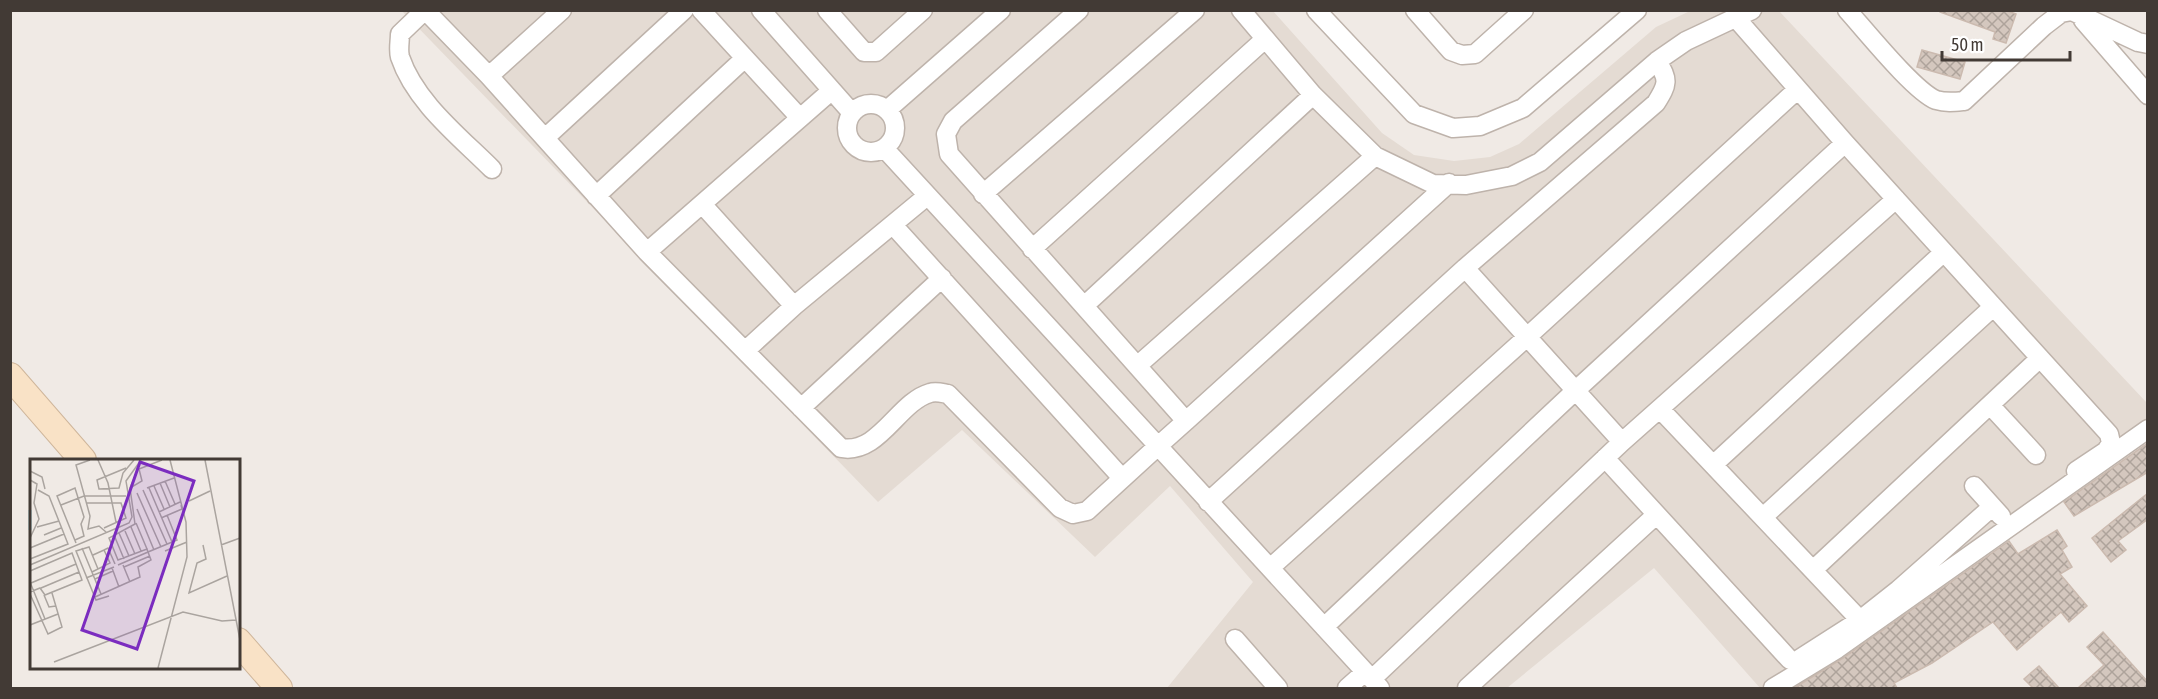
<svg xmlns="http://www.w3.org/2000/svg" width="2158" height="699" font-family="'Asap Condensed',sans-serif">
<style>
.residential{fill:#e4dbd3}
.building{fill:url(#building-cross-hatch);stroke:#cbbaaf;stroke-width:1.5}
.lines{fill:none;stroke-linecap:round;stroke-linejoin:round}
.minor-casing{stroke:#beb3ab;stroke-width:21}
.secondary-casing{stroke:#cfb69b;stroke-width:28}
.minor{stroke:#fff;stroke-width:18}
.secondary{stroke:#f9e2c6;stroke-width:26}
.inset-river{fill:none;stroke:#a6dce8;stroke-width:3}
.inset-road{fill:none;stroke:#aaa49f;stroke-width:1.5}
.view{fill:#7b2cbf;fill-opacity:0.15;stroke:#7b2cbf;stroke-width:3}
.inset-edge{fill:none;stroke:#423a35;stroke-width:3}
</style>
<defs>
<pattern id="building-cross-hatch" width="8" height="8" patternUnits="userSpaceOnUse" patternTransform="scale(1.5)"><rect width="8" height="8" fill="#d4c7be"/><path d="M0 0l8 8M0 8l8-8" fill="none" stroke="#aea39b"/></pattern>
</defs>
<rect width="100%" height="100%" fill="#f0eae5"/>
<!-- residential -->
<path class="residential" d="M 402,11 L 1273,11 L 1382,133 L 1414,155 L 1454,161 L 1490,157 L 1519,144 L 1656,27 L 1690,11 L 1779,11 L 2147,403 L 2147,425 L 1760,688 L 1654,568 L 1507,688 L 1167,688 L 1253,582 L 1170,486 L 1095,557 L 962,430 L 878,502 Z"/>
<!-- building -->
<path class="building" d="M 1940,10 L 2005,10 L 2016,14 L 2006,43 L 1993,39 L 1995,32 L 1940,12 Z
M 1922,50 L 1965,62 L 1960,79 L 1917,67 Z
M 2148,443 L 2148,472 L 2074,516 L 2064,502 Z
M 2148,493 L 2148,519 L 2118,541 L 2126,550 L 2111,562 L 2092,538 Z
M 2057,530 L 2067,546 L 2062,550 L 2072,567 L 2060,574 L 2087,606 L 2069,622 L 2061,612 L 2017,650 L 1993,622 L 1932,663 L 1894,683 L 1897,688 L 1794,688 L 1843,658 L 2009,541 L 2018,554 Z
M 2103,632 L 2148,682 L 2148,688 L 2078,688 L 2104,665 L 2087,647 Z
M 2039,666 L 2059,688 L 2033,688 L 2024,679 Z"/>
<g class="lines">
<defs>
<path id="minor" d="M 425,10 L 489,76 L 647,252 L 841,448 C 879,455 898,402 930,393 C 936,391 942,393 948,394 L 1060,508 L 1073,514 L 1087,511 L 1158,446 L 1380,688
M 425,10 L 400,34 C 400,41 398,50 400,57 C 415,102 460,137 492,169
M 701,10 L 800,118
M 761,10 L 852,113
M 827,10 L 864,52 L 876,52 L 923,10
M 1241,10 L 1313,95 L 1375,156 L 1433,184 L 1466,185 L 1512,176 L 1540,162 L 1657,61 L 1686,41 L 1752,10
M 1316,10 L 1414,114 L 1453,128 L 1480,126 L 1523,108 L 1637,10
M 1415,10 L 1451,51 L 1462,55 L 1475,54 L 1524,10
M 1847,10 C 1866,31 1914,91 1936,100 C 1946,103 1954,102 1964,101 L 2044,26 L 2061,13 L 2072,11 L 2138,42 L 2148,44
M 1735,17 L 1845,143 L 2109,434 L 2111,443 L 2106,451 L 2076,471
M 2083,20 L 2148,95
M 489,76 L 562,10
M847 128a24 24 0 1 1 48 0a24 24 0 1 1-48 0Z
M 887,110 L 1001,10
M 545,138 L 684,10
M 884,148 L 1158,446 L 1186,421 L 949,154 L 946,134 L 953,121 L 1079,10
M 983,194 L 1195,10
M 596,196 L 745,58
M 702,204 L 794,306
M 893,225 L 1122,478
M 1032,249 L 1265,39
M 647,252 L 831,91
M 1465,268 L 1622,442
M 1084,306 L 1313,95
M 745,351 L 794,306 L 927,196
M 1137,366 L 1375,156
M 1990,405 L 2036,455
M 801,408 L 942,278
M 1660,409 L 1860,620
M 1186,421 L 1449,183
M 1605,458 L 1790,660 L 1796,661 L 1860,620 L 1898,590 L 1992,507
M 1713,465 L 1944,252
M 1974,486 L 2001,516
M 1208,502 L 1465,268 L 1656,103 C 1668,84 1669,80 1657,61
M 1763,517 L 1993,307
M 1270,568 L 1527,337 L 1798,89
M 1813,570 L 2040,358
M 1324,627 L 1575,391 L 1845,143
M 1235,639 L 1278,688
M 1372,679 L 1622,442 L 1896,199
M 1347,688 L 1365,672
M 1467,688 L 1656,515
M 1773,688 L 1837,649 L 2148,429"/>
<path id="secondary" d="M 10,376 L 83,460
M 238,641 L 279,688"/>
</defs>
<!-- minor casing -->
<use href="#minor" class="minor-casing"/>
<!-- secondary casing -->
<use href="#secondary" class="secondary-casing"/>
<!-- minor -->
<use href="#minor" class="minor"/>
<!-- secondary -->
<use href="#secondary" class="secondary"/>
</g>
<!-- overview -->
<g transform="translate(30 459)">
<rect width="210" height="210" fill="#f0eae5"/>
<path class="inset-river" d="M 0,51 L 0,71"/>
<path class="inset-road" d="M 60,1 L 46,6 L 60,57 L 58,70 L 69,67 L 76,73M 68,1 L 78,24 L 86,63M 175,1 L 210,181M 96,9 L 67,21 L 69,30 L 89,29 L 93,14 L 104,1M 109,10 L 132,1M 0,12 L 12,18 L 15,30M 0,21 L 7,25 L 4,44 L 9,60 L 0,79M 135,22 L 145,45M 130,24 L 140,48M 124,27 L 134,50M 100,29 L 112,22 L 109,10M 117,29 L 144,19M 119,29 L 142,83M 113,31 L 137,85M 107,34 L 131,88M 159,42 L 180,32M 56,44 L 91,44 L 96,59 L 74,69M 31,46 L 54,37 L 96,37M 107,50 L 124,91M 129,53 L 150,43M 131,59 L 152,50 L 151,46M 106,64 L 117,90M 7,68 L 29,62M 101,68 L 111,92M 95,72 L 105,95M 89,74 L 99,97M 14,76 L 31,69M 84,76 L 94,100M 45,81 L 54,77 L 51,65 L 54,58 L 45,29 L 27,37 L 46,84M 173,86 L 176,100 L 167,104 L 159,134 L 197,117M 191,86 L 210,79M 0,89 L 34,75M 52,89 L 71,135M 74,91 L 78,89 L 85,105M 135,92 L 157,83M 0,100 L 38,85 L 19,37 L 8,31M 0,106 L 99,64 L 102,58 L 96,22 L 111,1M 88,106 L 118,93 L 117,90 L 88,101 L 79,79 L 105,65 L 100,29 L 107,12M 93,106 L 100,123M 94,108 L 120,97M 82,109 L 89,128M 68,110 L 59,88 L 46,92 L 66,141 L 79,137M 0,112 L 42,94 L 52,121 L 15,136 L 10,129 L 0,133M 62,113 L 80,104 L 74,91 L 63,96M 56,119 L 84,108M 65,120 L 83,112M 0,123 L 15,160M 1,124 L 46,105M 11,129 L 49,113M 0,135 L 18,175 L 32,168 L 22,134M 14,136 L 19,148 L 26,147M 65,138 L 110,118 L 108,108 L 121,101 L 118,93 L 147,81 L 137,56M 0,166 L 28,155M 24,203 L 153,153 L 192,162 L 206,161M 128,209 L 157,98 L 156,63 L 140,1"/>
<path class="view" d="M 110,3 L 164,22 L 107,190 L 52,171 Z"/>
<rect width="210" height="210" class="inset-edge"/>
</g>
<!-- border -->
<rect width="2158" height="699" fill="none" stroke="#423a35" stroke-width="24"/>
<!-- scale -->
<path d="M1942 51v9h128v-9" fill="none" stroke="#423a35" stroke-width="3"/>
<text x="1951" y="51" font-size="18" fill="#423a35" stroke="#ffffff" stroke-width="4.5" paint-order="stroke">50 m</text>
</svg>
